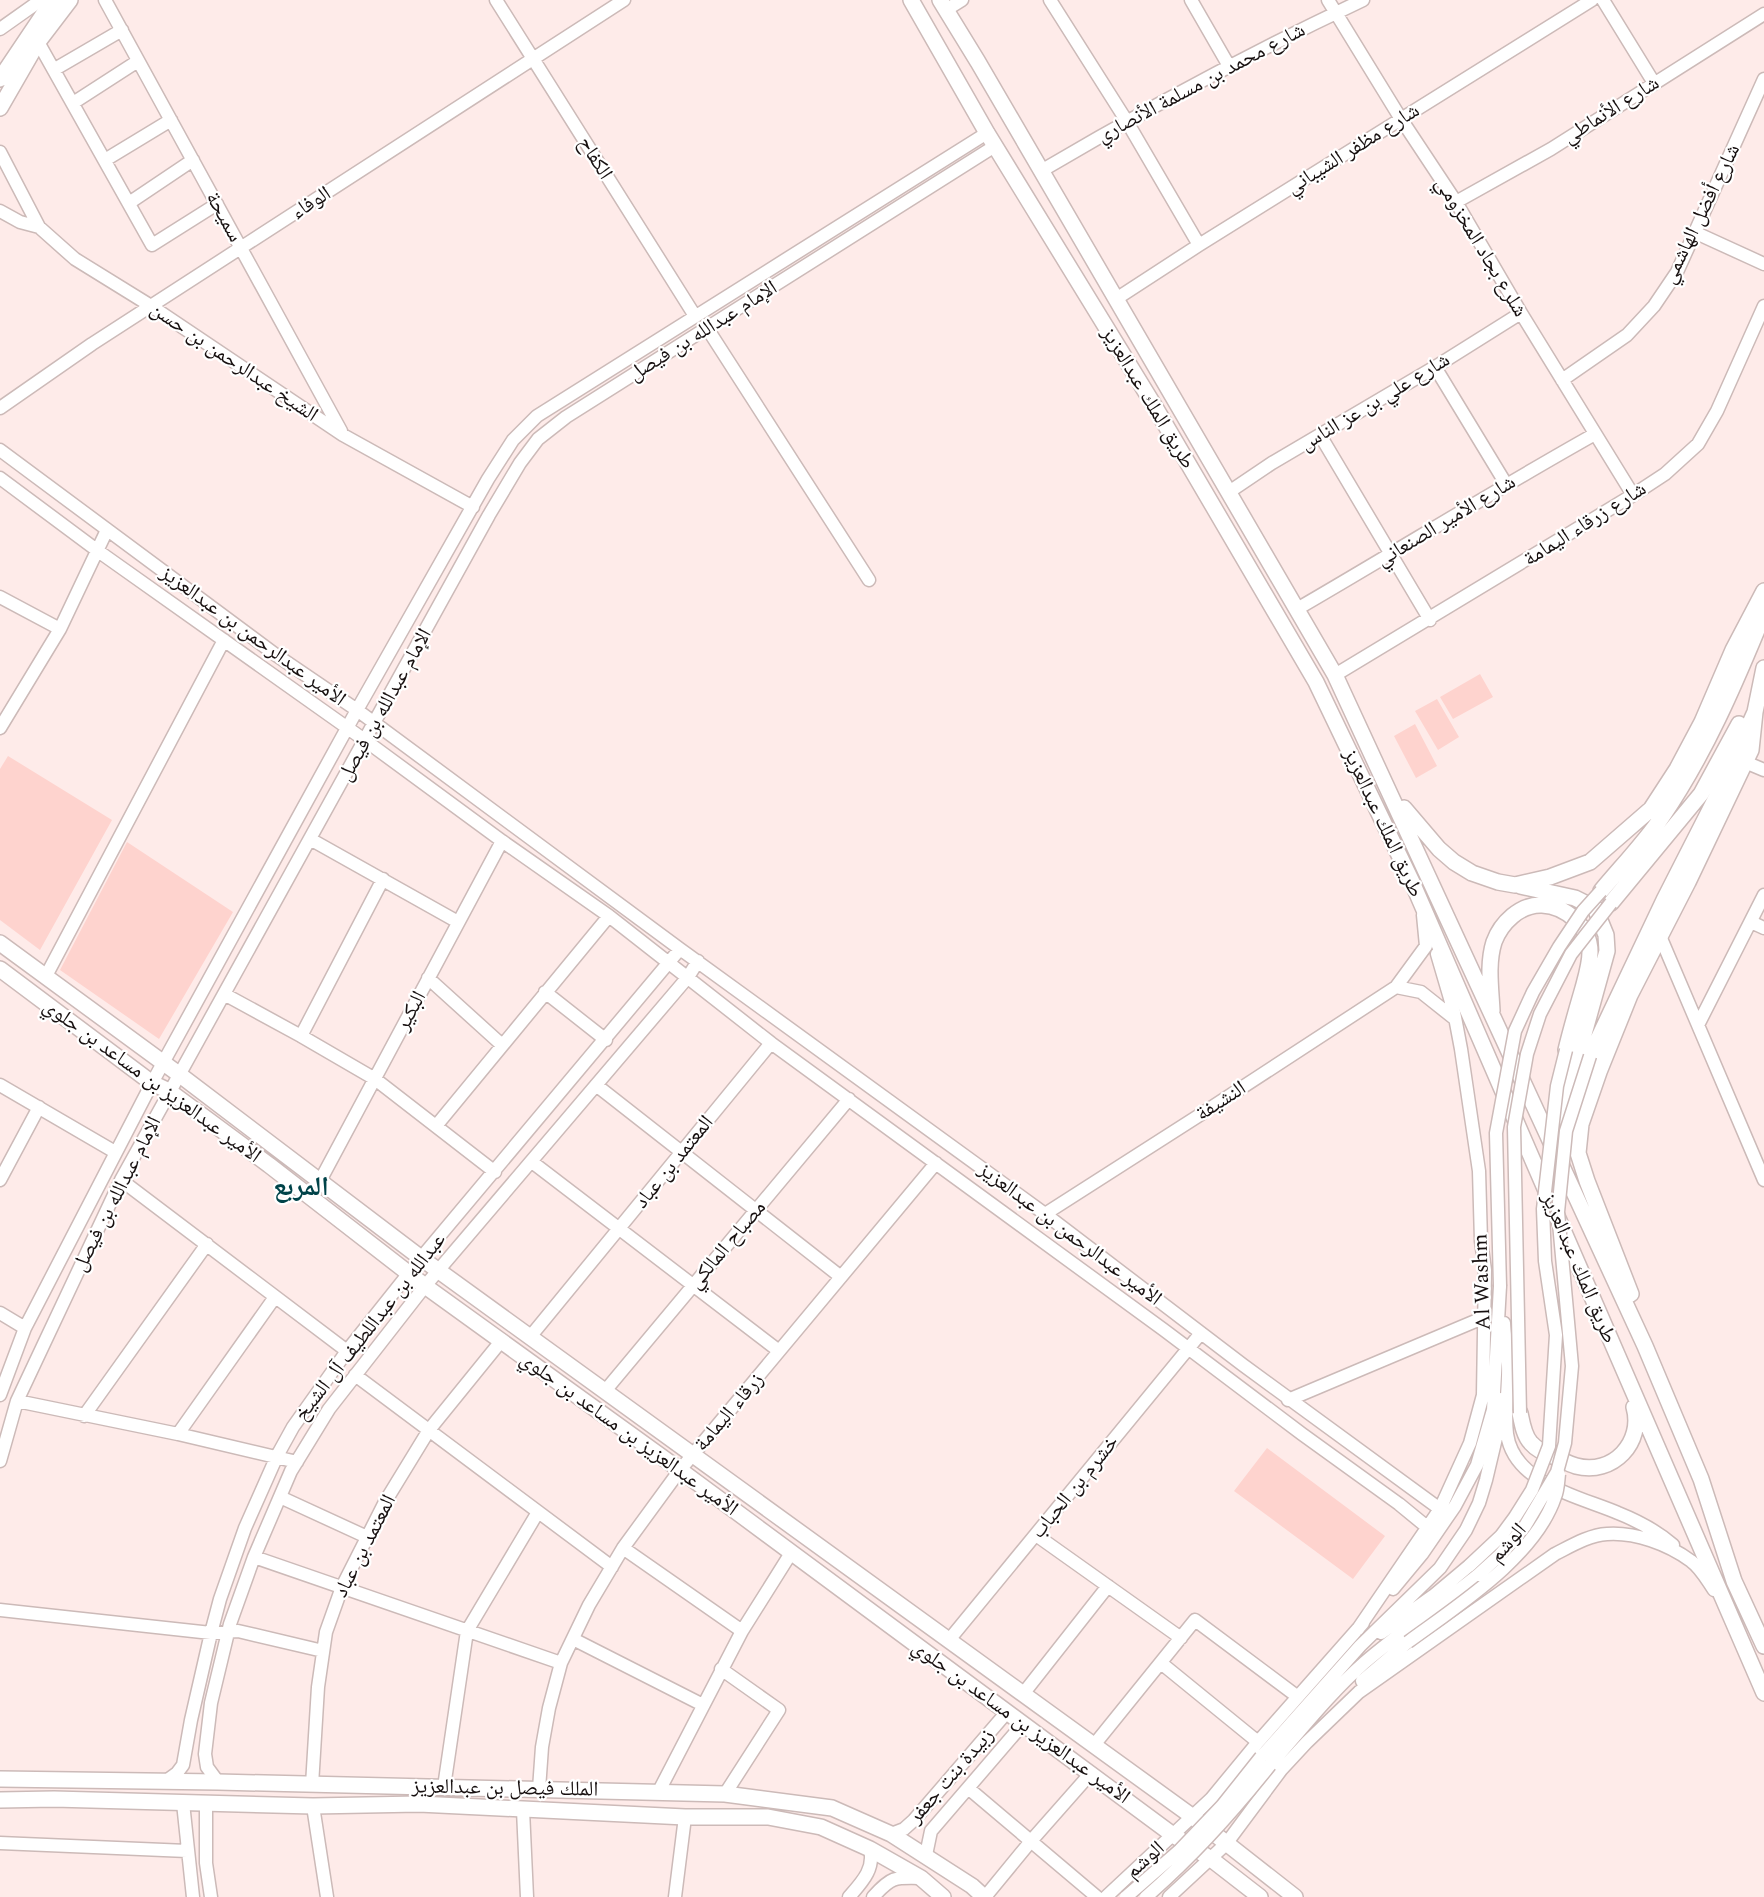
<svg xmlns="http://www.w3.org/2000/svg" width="1764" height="1897" font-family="Spectral,'Noto Naskh Arabic',serif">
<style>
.green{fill:#fed3ce}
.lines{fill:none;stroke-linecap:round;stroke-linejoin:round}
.minor-casing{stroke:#ccbab8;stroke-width:15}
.major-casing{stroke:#ccbab8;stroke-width:18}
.minor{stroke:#fff;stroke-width:12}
.major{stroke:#fff;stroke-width:15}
.minor-bridge-casing{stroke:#ccbab8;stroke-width:15;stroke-linecap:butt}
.minor-bridge{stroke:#fff;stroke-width:12}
.labels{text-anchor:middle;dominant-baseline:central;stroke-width:4.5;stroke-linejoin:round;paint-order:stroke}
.street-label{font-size:21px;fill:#171010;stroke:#fff}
.district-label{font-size:27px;font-weight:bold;fill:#004349;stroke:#fff}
</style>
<rect width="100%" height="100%" fill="#feebe9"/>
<!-- green -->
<path class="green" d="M 1480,674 L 1493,697 L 1453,719 L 1440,697 Z
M 1437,699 L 1459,737 L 1438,750 L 1415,711 Z
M 1415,724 L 1437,766 L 1416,778 L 1394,736 Z
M 8,756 L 112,820 L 40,950 L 0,920 L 0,769 Z
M 127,842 L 233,912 L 159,1039 L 60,970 Z
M 1267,1448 L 1385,1536 L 1353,1579 L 1234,1491 Z"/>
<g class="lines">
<defs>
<path id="minor" d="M 105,0 L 341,431
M 496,0 L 695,316
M 1050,0 L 1126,120 L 1199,245
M 1191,0 L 1229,66
M 1328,0 L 1401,119 L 1456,202 L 1521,313 L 1633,495
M 1603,0 L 1654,83
M 946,10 L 962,0
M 0,29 L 41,0
M 38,42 L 152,245 L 217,204
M 55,69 L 122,30
M 73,103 L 138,61
M 0,152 L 39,227
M 105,160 L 171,120
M 1041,171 C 1146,109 1253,52 1363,0
M 1456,202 L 1551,149 L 1764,14
M 129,203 L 193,160
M 0,211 L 20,222 L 39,227 L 75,259 L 151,306 L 343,435 L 473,507
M 1694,232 L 1764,264
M 1116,299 L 1199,245 L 1592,0
M 707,328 L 869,580
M 1435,367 L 1506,484
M 1562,380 L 1627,335 L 1654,306 L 1677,272 L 1764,79
M 0,408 L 92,344 L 624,0
M 1320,435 L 1430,620
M 0,450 L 276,655 L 357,710 L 680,949 L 1045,1214 L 1243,1365 L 1440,1509
M 0,478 L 98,551 L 366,741 L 502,841 L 609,916 L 771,1043 L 1164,1330 L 1302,1434 L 1399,1504 L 1427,1527
M 1229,492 L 1272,463 L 1435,367 L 1521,313
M 0,597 L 60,629
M 1297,609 C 1397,551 1495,490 1595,434
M 1335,675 L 1633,495 L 1665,474 L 1698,444 L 1717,411 L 1764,306
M 0,728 L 60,629 L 107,530
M 1745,762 L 1764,770
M 310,839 L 458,922
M 1751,922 L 1764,928
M 1660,936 L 1764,1180
M 46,976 L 224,640
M 428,978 L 502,1045
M 1396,987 L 1421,992 L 1455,1019
M 545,992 L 606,1040
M 224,994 L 301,1036 L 375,1079 L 495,1172
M 1698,1025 L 1764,895
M 301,1036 L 383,879
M 0,1085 L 115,1152
M 596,1085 L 841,1277
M 436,1126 L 609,916
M 532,1162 L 779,1351
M 0,1180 L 39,1107
M 121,1180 L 347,1351
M 320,1181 L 502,841
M 1045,1214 L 1206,1111 L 1396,987 L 1426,946 L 1423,915
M 0,1313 L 25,1328
M 1504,1323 C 1505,1337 1507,1351 1508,1365 C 1509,1387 1504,1411 1507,1434 C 1514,1484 1581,1497 1618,1513 C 1638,1521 1657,1531 1673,1545
M 530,1337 L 771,1043
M 355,1375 L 612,1567
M 605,1391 L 849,1099
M 0,1395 L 25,1328 L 152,1083 L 357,710 L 488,479 L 513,440 L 537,416 L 987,133
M 1288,1400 L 1485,1317
M 17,1401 L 178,1434 L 297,1462
M 84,1416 L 207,1244
M 178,1434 L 275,1297
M 0,1461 L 17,1401 L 121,1180 L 489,515 L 520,463 L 538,439 L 566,417 L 995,146
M 280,1497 L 367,1537
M 1036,1535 L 1181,1638
M 623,1548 L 742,1631
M 254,1557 L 561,1663
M 1393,1589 L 1422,1554 L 1455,1506 L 1477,1465 L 1493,1410 L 1500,1286
M 0,1610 L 211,1633 L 238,1631 L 323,1651
M 1358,1629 L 1440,1509 L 1470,1443 L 1483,1395 L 1485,1270 L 1481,1241 L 1479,1171 L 1461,1049 L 1454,1012 L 1437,954
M 1381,1633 L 1433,1596 L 1470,1565
M 573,1639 L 703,1705
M 949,1640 L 1201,1333
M 1161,1663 L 1258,1742
M 721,1669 L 779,1710 L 725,1794
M 1362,1681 L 1408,1642
M 1023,1694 L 1108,1586
M 1094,1745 L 1195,1620 L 1298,1697
M 1261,1757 L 1360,1646 L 1440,1568 L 1466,1530 L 1479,1503 L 1486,1480 L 1500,1421 L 1500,1399
M 1270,1765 C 1301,1730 1329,1694 1364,1663 C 1401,1631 1441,1605 1478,1575
M 166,1781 L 177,1773 L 183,1765 L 191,1720 L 211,1633 L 220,1599 L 245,1528 L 277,1456 L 293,1427 L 347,1351 L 421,1258 L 680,949
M 218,1782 L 207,1767 L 205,1754 L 211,1703 L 230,1624 L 254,1557 L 291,1471 L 329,1409 L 425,1286 L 688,977 L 698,961
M 312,1785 L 318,1687 L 326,1632 L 342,1587 L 385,1502 L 429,1430 L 502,1340
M 444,1787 L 467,1631 L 538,1512
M 968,1788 L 1097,1897
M 539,1789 L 542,1747 L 549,1708 L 561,1663 L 589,1605 L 623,1548 L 680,1470 L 936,1163
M 659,1791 L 742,1631 L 791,1553
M 183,1803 L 193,1897
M 206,1804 L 206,1863 L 211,1897
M 313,1806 L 327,1897
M 523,1810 L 527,1897
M 891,1834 L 904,1829 L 914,1820 L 1007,1712
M 0,1843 L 187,1851
M 926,1855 L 931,1831 L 1023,1724
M 675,1897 L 685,1817
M 849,1897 C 862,1882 875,1869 870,1849
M 873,1897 C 891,1877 894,1877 921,1878
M 985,1897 L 1031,1841 L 1091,1773
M 1106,1897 L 1211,1799 L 1258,1742 L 1363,1623
M 1169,1897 L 1226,1844 L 1281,1770 L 1307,1742 L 1359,1692 L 1555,1554 C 1571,1546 1589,1535 1607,1534 C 1635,1532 1668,1544 1691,1561 C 1701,1568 1707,1580 1714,1590"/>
<path id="major" d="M 911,0 L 987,133 L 1155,407 L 1316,682 L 1412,882 L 1764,1693
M 940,0 L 978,62 L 1335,675 L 1645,1346 L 1701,1479 L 1734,1581 L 1764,1646
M 0,79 L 53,0
M 0,108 L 38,42 L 70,0
M 1404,808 L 1439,849 L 1454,862 L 1472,873 L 1498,882 L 1515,885 L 1550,877 L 1590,862 L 1651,809 L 1677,769 L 1702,722 L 1733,650 L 1764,591
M 1520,886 L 1575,898 L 1595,908 L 1606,935 L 1607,951 L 1569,1088 L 1566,1125
M 1601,891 C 1621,867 1644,843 1662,817 C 1705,754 1735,684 1764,613
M 1611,903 L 1701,794 L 1739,724
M 0,943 L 180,1075 L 421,1258 L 1193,1817 L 1295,1897
M 0,969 L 152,1083 L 169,1091 L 269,1165 L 425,1286 L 680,1470 L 1173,1835 L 1211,1859 L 1260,1897
M 1492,1011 C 1491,989 1487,964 1494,942 C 1501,923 1520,904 1542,905 C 1566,906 1590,927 1590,952 C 1590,964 1586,977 1583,988 C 1577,1009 1571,1029 1566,1050
M 1590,1056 L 1664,900 L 1719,792 L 1755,712 L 1764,668
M 1631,1294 L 1587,1181 L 1578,1153 L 1581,1124 L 1599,1072 L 1630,995 L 1688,882 L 1751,750 L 1755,712
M 1520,1413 C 1522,1423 1524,1436 1531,1443 C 1537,1450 1546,1454 1555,1457 C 1562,1460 1569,1464 1576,1466 C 1613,1476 1644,1442 1634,1407
M 0,1779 L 218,1782 L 725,1794 L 832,1808 L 891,1834 L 972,1886 L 984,1897
M 0,1800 L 54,1799 L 313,1806 L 419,1804 L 685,1817 L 768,1817 L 821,1827 L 870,1849 L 921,1878 L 943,1897"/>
</defs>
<!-- minor casing -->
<use href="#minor" class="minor-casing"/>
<!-- major casing -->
<use href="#major" class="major-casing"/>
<!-- minor -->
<use href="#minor" class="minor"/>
<!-- major -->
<use href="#major" class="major"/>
<defs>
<path id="minor-bridge" d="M 1500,1286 L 1496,1133 L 1515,1031 L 1533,992 L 1559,947 L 1583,911 L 1601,891
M 1520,1413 L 1514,1127 L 1527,1054 L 1540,1014 L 1571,954 L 1611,903
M 1470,1565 L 1501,1536 L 1515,1517 L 1532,1490 L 1549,1446 L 1556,1335 L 1545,1261 L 1543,1209 L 1557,1086 L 1566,1050
M 1478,1575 L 1500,1555 L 1525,1526 L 1557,1472 L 1565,1443 L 1572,1366 L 1558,1212 L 1566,1131 L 1590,1056
M 1408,1642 C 1457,1606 1535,1557 1555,1497 C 1558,1490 1558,1482 1559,1474
M 1126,1897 L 1180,1850 L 1222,1806 L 1261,1757
M 1146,1897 C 1192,1857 1232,1813 1270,1765"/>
</defs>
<!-- minor-bridge casing -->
<use href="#minor-bridge" class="minor-bridge-casing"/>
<!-- minor-bridge -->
<use href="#minor-bridge" class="minor-bridge"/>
</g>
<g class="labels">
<!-- street labels -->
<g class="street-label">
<text transform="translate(1201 83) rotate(-28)">شارع محمد بن مسلمة الأنصاري</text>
<text transform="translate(1611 110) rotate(-32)">شارع الأنماطي</text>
<text transform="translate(1353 149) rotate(-32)">شارع مظفر الشيباني</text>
<text transform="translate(595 158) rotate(58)">الكفاح</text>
<text transform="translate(311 203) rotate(-33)">الوفاء</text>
<text transform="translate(1701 214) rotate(-64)">شارع أفضل الهاشمي</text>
<text transform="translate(224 217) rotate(61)">سميحة</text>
<text transform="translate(1481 247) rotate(59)">شلرع بجاد المخزومي</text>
<text transform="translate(703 331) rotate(-32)">الإمام عبدالله بن فيصل</text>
<text transform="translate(234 362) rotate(34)">الشيخ عبدالرحمن بن حسن</text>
<text transform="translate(1148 398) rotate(59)">طريق الملك عبدالعزيز</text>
<text transform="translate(1375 402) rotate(-31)">شارع علي بن عز الناس</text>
<text transform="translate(1446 521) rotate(-31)">شارع الأمير الصنعاني</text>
<text transform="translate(1585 524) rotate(-32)">شارع زرقاء اليمامة</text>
<text transform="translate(253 636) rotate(36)">الأمير عبدالرحمن بن عبدالعزيز</text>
<text transform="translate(385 705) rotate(-61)">الإمام عبدالله بن فيصل</text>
<text transform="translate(1383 823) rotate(65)">طريق الملك عبدالعزيز</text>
<text transform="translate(411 1011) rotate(-62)">البكير</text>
<text transform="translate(152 1081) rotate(36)">الأمير عبدالعزيز بن مساعد بن جلوي</text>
<text transform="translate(1221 1101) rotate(-33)">النشيفة</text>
<text transform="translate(674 1162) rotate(-51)">المعتمد بن عباد</text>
<text transform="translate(117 1194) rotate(-63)">الإمام عبدالله بن فيصل</text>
<text transform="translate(1070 1234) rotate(37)">الأمير عبدالرحمن بن عبدالعزيز</text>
<text transform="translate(727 1245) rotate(-50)">مصباح المالكي</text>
<text transform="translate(1579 1268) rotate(67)">طريق الملك عبدالعزيز</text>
<text transform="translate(1482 1282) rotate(-92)">Al Washm</text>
<text transform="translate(370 1327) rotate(-52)">عبدالله بن عبداللطيف آل الشيخ</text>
<text transform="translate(729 1412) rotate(-50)">زرقاء اليمامة</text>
<text transform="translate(629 1434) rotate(36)">الأمير عبدالعزيز بن مساعد بن جلوي</text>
<text transform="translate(1075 1487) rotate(-51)">خشرم بن الحباب</text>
<text transform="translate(1508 1543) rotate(-49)">الوشم</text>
<text transform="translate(365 1546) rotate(-63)">المعتمد بن عباد</text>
<text transform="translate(1021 1722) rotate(36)">الأمير عبدالعزيز بن مساعد بن جلوي</text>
<text transform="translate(951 1776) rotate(-49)">زبيدة بنت جعفر</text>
<text transform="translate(505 1788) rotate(1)">الملك فيصل بن عبدالعزيز</text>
<text transform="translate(1145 1860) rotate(-42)">الوشم</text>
</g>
<!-- district labels -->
<g class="district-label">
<text x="301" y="1187">المربع</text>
</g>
</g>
</svg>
